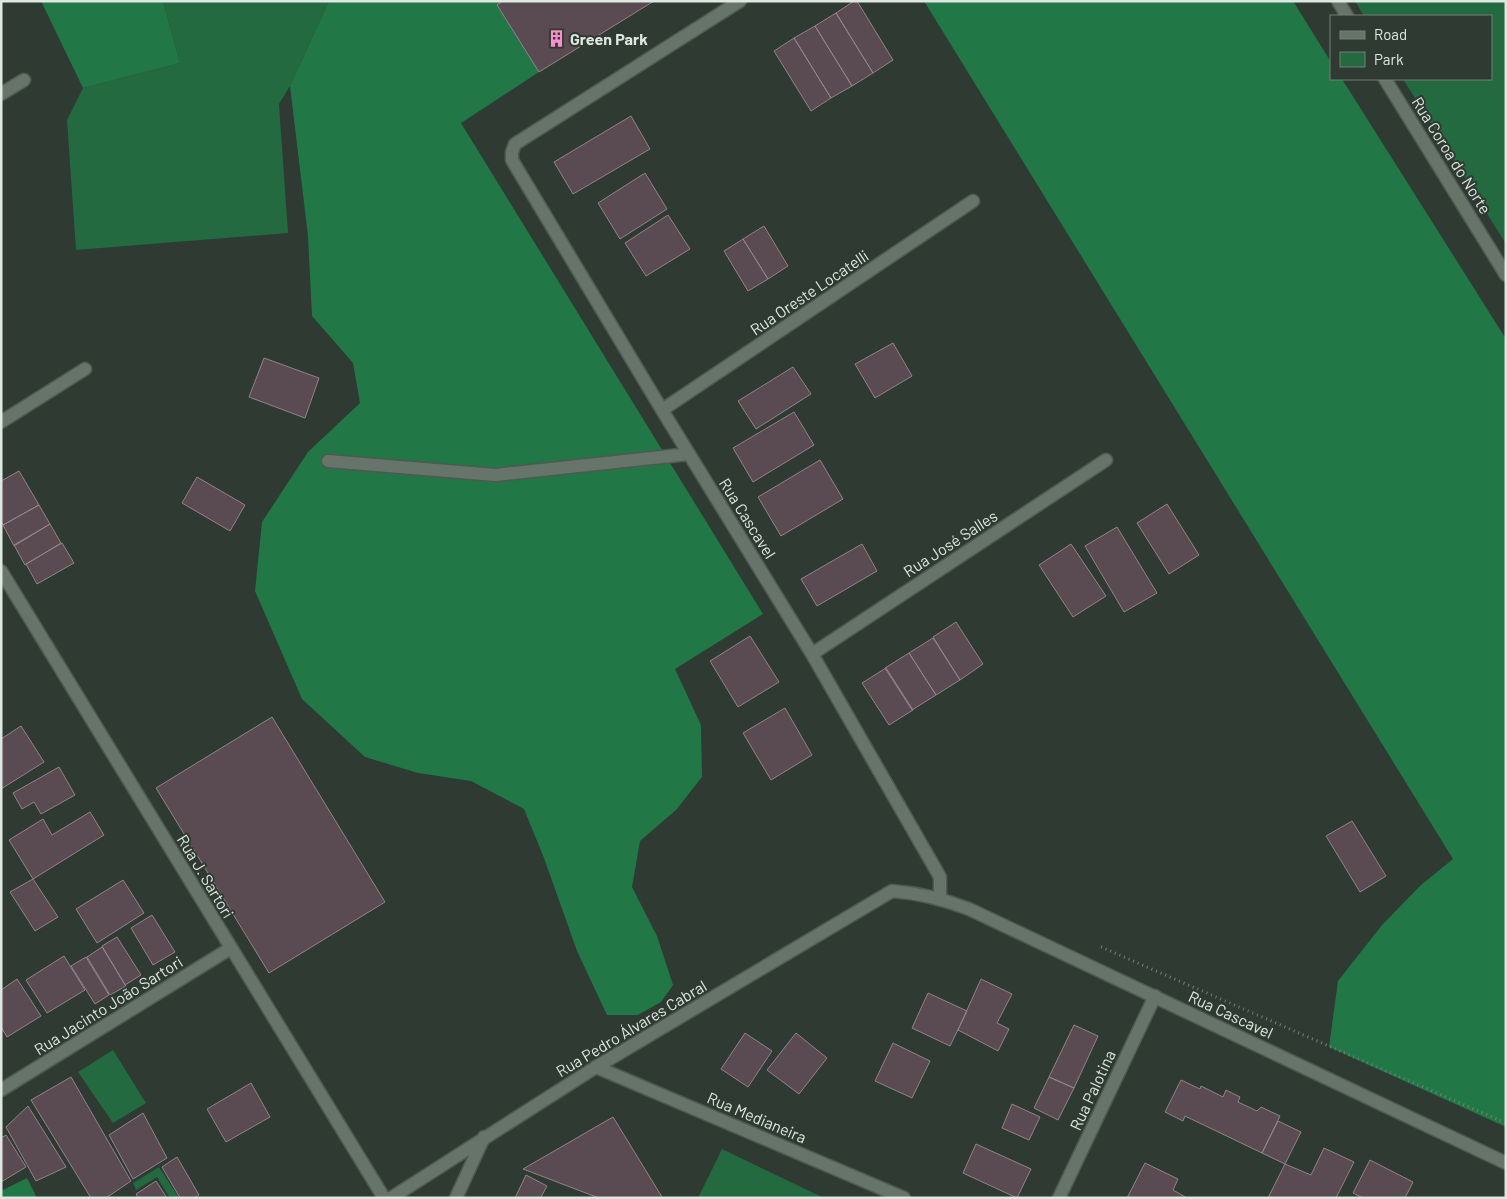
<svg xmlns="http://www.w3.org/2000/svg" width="1507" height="1199" font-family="Barlow,sans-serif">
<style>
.green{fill:#236a40}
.forest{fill:#227746}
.building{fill:#5a4b52;stroke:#93838b}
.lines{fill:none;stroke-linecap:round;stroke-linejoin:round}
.street-casing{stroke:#4e5951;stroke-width:15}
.secondary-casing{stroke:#4e5951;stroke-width:15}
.path{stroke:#768079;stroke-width:3;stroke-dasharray:1 4;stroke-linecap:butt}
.street{stroke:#67746a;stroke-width:12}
.secondary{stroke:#67746a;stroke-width:12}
.labels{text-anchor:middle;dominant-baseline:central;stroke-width:4;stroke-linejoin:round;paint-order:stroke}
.poi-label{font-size:16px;font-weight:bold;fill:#dfe7e1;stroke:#2e3a32;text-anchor:start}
.street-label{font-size:16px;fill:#dfe7e1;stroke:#2e3a32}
</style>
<rect width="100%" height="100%" fill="#2e3a32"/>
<!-- green -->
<path class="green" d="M 163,1 L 329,1 L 290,86 L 279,104 L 288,233 L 76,250 L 67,120 L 83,88 L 180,63 Z
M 1355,1 L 1506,1 L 1506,244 L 1403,79 L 1491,79 L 1491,16 L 1364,16 Z
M 113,1050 L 146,1103 L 113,1123 L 78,1072 Z
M 722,1149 L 824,1198 L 698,1198 Z
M 159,1167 L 179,1198 L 170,1198 L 157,1177 L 136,1190 L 133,1183 Z"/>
<!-- forest -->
<path class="forest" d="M 41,1 L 163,1 L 180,63 L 83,88 Z
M 329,1 L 503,1 L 539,72 L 461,123 L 763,614 L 675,669 L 701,725 L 702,777 L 676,810 L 640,841 L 632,887 L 657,936 L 673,985 L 661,1002 L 638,1015 L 607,1015 L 577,951 L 544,858 L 524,809 L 471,781 L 418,773 L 365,757 L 302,699 L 255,591 L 262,522 L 308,452 L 360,403 L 353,363 L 312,316 L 308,236 L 290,86 Z
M 924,1 L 1293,1 L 1331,62 L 1331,79 L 1342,79 L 1506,339 L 1506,1127 L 1329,1047 L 1338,981 L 1382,925 L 1421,885 L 1453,859 Z
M 27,1178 L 37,1198 L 1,1198 L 1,1191 Z"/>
<!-- building -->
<path class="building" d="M 503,1 L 654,1 L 539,72 L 497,5 Z
M 854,1 L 857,1 L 893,60 L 873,73 L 836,13 Z
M 836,13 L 873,73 L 852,86 L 815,26 Z
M 815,26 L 852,86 L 831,98 L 794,38 Z
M 794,38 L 831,98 L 811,111 L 774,51 Z
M 631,116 L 650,149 L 573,194 L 554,162 Z
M 645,173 L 667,209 L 620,239 L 598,203 Z
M 668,215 L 690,249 L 646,276 L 625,243 Z
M 764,226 L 788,266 L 768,279 L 743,239 Z
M 743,239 L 768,279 L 748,291 L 724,251 Z
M 893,343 L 912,376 L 875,398 L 855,364 Z
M 264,358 L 319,378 L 305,418 L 249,397 Z
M 793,367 L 811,394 L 756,429 L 738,401 Z
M 794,412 L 814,445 L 753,482 L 733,448 Z
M 820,460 L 843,499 L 781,536 L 758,497 Z
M 19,471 L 39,505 L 3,525 L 1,522 L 1,481 Z
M 197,477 L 245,505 L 230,531 L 182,503 Z
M 1167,504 L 1199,555 L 1169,574 L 1137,523 Z
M 39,505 L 50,524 L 14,546 L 3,525 Z
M 50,524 L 61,543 L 25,565 L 14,545 Z
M 1117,527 L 1157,593 L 1124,612 L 1085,546 Z
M 62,543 L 74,563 L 37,584 L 26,564 Z
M 862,544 L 877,571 L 817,606 L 801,579 Z
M 1071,544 L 1106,596 L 1073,617 L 1039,565 Z
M 956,622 L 983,664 L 960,680 L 933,637 Z
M 750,636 L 779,682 L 738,707 L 710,661 Z
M 933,638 L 960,680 L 936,695 L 909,653 Z
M 909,653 L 936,695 L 912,710 L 885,668 Z
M 886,668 L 913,710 L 889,725 L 862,683 Z
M 785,708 L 812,755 L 771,780 L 743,733 Z
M 272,717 L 385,902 L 269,973 L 156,788 Z
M 21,726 L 44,762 L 1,789 L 1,739 Z
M 59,767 L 75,795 L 41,814 L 34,802 L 22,809 L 13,793 Z
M 90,812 L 104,835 L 33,879 L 9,840 L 43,819 L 52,835 Z
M 1352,821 L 1386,876 L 1360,892 L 1326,836 Z
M 33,879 L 58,917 L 35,931 L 10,892 Z
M 123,880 L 144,913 L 97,943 L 76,909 Z
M 152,915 L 175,952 L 153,965 L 131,928 Z
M 117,937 L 141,975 L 125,985 L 102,946 Z
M 102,947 L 126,986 L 110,995 L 87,957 Z
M 64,956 L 85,990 L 47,1013 L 26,980 Z
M 86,957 L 109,995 L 95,1004 L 71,966 Z
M 17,979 L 41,1016 L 7,1037 L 1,1027 L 1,990 Z
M 981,979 L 1012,994 L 997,1023 L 1009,1029 L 998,1051 L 958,1030 Z
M 928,993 L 967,1011 L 950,1046 L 912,1028 Z
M 1074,1025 L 1098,1036 L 1074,1088 L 1049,1077 Z
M 745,1033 L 772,1051 L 748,1087 L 721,1069 Z
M 796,1033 L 827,1058 L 799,1094 L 767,1070 Z
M 893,1043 L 930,1061 L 912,1098 L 875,1081 Z
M 71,1077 L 131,1181 L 106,1198 L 91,1198 L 31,1100 Z
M 1049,1077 L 1074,1088 L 1058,1120 L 1034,1108 Z
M 1181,1080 L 1200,1089 L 1201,1086 L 1223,1097 L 1226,1090 L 1240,1097 L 1238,1102 L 1257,1111 L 1261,1107 L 1280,1116 L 1262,1153 L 1185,1116 L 1183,1121 L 1165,1112 Z
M 251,1083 L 270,1117 L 226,1142 L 207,1109 Z
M 1012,1104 L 1040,1117 L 1029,1140 L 1002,1128 Z
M 28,1106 L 66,1167 L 36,1181 L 6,1127 Z
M 143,1113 L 167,1158 L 133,1179 L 109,1135 Z
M 613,1117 L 662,1197 L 660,1198 L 599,1198 L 523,1169 Z
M 1278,1121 L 1301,1132 L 1285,1164 L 1262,1153 Z
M 6,1135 L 26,1167 L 1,1182 L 1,1138 Z
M 976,1144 L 1031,1169 L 1017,1198 L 963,1173 Z
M 1324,1148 L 1354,1162 L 1336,1198 L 1268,1198 L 1285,1164 L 1311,1175 Z
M 177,1157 L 199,1195 L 194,1198 L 180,1198 L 162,1167 Z
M 1370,1160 L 1413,1182 L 1405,1198 L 1363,1198 L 1353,1193 Z
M 1145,1163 L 1178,1179 L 1173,1190 L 1187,1198 L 1127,1198 Z
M 526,1175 L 547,1186 L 541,1197 L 543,1198 L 515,1198 Z
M 156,1181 L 167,1198 L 138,1198 L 136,1194 Z"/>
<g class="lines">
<defs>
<path id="street" d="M 740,1 L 515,144 L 512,152 L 512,160 L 662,410 L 812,654 L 940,877 L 940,898
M 1338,1 L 1347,16
M 1385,79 L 1506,275
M 1,94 L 24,80
M 662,410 L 973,201
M 1,422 L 85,369
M 328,461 L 495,475 L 689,454
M 1,571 L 384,1198
M 812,654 L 1106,460
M 596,1067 L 904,1198
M 1,1090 L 231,948
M 456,1198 L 484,1137
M 1059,1198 L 1155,996"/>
<path id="secondary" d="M 391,1198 L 596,1067 L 892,891 C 919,893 943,899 969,909 L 1506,1163"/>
</defs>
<!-- street casing -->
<use href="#street" class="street-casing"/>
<!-- secondary casing -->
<use href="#secondary" class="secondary-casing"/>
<!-- path -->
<path class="path" d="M 1101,947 L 1506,1123"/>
<!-- street -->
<use href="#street" class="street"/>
<!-- secondary -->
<use href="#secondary" class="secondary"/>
</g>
<!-- icons -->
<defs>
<symbol id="building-bare" viewBox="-9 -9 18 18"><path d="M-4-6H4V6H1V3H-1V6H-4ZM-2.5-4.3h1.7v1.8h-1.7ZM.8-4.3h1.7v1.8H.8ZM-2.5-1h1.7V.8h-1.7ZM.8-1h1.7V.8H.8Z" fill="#f98fca" stroke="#2e3a32" stroke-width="2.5" paint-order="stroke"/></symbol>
</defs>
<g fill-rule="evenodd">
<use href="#building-bare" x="544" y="26" width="25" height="25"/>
</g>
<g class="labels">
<!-- poi labels -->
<g class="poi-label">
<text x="570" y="38">Green Park</text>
</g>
<!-- street labels -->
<g class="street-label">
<text transform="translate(1452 155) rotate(58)">Rua Coroa do Norte</text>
<text transform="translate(809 292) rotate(-34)">Rua Oreste Locatelli</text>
<text transform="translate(748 518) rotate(58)">Rua Cascavel</text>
<text transform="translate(950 543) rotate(-33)">Rua José Salles</text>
<text transform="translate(206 876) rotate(59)">Rua J. Sartori</text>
<text transform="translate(108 1005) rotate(-32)">Rua Jacinto João Sartori</text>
<text transform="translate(1231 1014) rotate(25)">Rua Cascavel</text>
<text transform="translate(631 1028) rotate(-31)">Rua Pedro Álvares Cabral</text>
<text transform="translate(1092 1090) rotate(-65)">Rua Palotina</text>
<text transform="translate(757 1117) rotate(23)">Rua Medianeira</text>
</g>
</g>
<!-- border -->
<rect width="1507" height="1199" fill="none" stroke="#dfe7e1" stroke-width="5"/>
<!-- legend -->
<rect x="1330" y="15" width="162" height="65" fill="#2e3a32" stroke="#757f78"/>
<rect x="1340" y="31" width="25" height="8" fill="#67746a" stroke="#757f78"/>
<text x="1374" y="40" font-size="15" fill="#dfe7e1">Road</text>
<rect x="1340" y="52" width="25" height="15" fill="#236a40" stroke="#757f78"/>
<text x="1374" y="65" font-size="15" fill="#dfe7e1">Park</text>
</svg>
